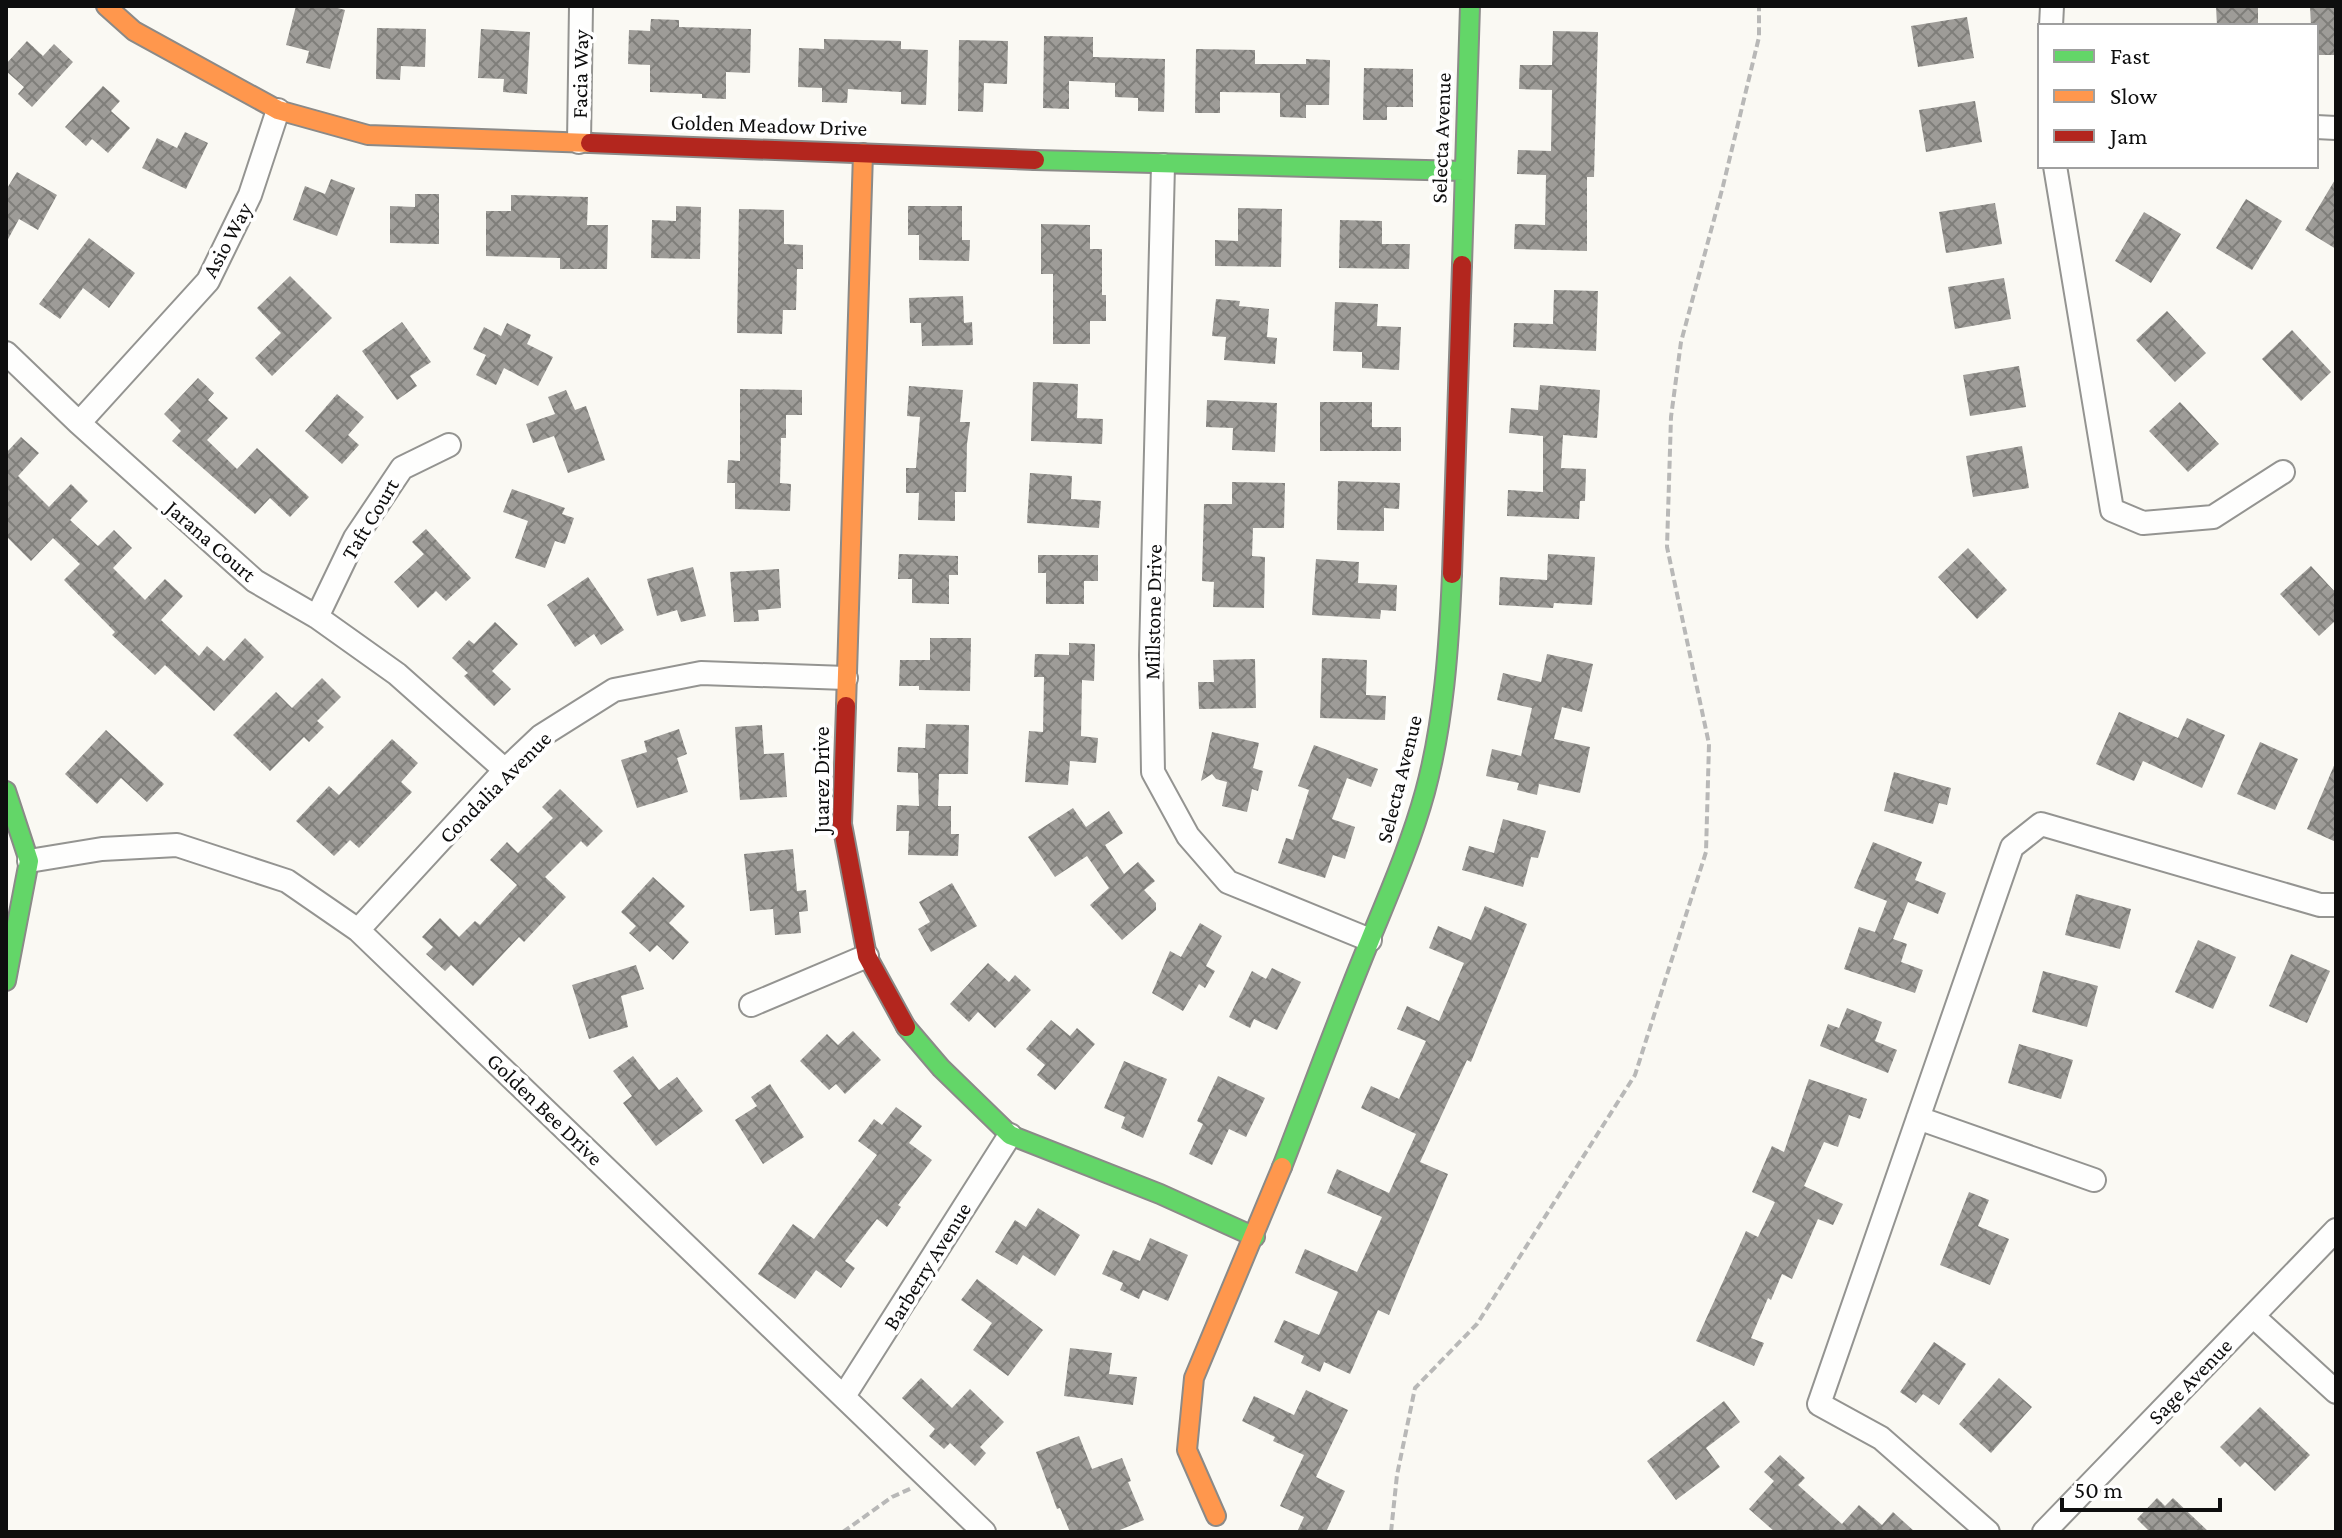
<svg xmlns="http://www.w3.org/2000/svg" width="2342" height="1538" font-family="'Crimson Pro',serif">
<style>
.building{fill:url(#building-cross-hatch)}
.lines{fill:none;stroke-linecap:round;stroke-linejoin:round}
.street-casing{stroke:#949491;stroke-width:26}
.fast-casing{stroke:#8b8a88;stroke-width:22}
.slow-casing{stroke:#8b8a88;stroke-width:22}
.jam-casing{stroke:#8b8a88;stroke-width:22}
.path{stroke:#b8b8b7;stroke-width:4;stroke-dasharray:8 4;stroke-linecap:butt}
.street{stroke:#fefefd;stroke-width:22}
.fast{stroke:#63d668;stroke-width:18}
.slow{stroke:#ff974d;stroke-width:18}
.jam{stroke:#b3261e;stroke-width:18}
.labels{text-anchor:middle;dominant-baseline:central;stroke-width:8;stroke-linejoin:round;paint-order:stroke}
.street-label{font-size:22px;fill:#0e0e0e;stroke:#fff}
</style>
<defs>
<pattern id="building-cross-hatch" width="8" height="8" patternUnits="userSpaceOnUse" patternTransform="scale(2)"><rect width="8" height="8" fill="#9e9c98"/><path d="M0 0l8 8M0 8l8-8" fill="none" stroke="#7f7e7a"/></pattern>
</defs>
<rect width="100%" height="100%" fill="#faf9f3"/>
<!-- building -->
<path class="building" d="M 296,6 L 330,6 L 345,10 L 330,69 L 306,63 L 309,51 L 286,45 Z
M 2216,6 L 2258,6 L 2258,26 L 2217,26 Z
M 2310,6 L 2336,6 L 2336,55 L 2316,55 L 2316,26 L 2311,26 Z
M 1967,17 L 1974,58 L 1918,67 L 1911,26 Z
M 651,19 L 679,20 L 679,27 L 751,29 L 750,73 L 726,72 L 726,99 L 702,98 L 702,94 L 650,92 L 650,65 L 628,64 L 629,30 L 650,31 Z
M 377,28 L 426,29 L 425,67 L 401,66 L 400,80 L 376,79 Z
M 481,29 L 530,32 L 527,94 L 503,92 L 504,79 L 478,78 Z
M 1553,31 L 1598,32 L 1594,177 L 1587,177 L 1587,251 L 1514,249 L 1515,224 L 1545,225 L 1546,175 L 1517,174 L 1518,150 L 1551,151 L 1552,90 L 1519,89 L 1520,65 L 1552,65 Z
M 1044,36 L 1093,37 L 1093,57 L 1165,59 L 1164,112 L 1138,111 L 1138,98 L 1115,97 L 1115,83 L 1069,81 L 1069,109 L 1043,108 Z
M 824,39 L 901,41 L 901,49 L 928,50 L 926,105 L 901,104 L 901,92 L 848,89 L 847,103 L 822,102 L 822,88 L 798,87 L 799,48 L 824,49 Z
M 959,40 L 1008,41 L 1007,84 L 984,83 L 983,112 L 958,111 Z
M 27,41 L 43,56 L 54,44 L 73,62 L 32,107 L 18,94 L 24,87 L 6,71 L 6,64 Z
M 1196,49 L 1255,50 L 1255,64 L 1306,64 L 1306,59 L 1330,60 L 1329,105 L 1306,105 L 1306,118 L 1280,117 L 1280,93 L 1220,92 L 1220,113 L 1195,113 Z
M 1364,68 L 1413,69 L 1413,107 L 1387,107 L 1387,120 L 1363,120 Z
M 103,86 L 120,101 L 111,111 L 130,128 L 108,153 L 92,139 L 86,146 L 65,127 Z
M 1975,101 L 1982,142 L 1926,152 L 1919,110 Z
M 185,132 L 208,143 L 186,189 L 142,168 L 157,138 L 177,148 Z
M 17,172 L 57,195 L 38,230 L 19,219 L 6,243 L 6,190 Z
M 2336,178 L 2336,249 L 2305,230 Z
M 331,179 L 355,188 L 337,236 L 293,220 L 305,186 L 325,194 Z
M 415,194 L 439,194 L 439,244 L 390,243 L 390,206 L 415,207 Z
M 511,195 L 588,197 L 587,225 L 608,225 L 607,269 L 560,269 L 560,258 L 486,256 L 486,211 L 511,211 Z
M 2246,199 L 2282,221 L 2252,270 L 2216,248 Z
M 1995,203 L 2002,244 L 1946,253 L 1939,212 Z
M 676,206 L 701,207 L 700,259 L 651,258 L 652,220 L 676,221 Z
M 908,206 L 962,206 L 962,240 L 970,240 L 969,261 L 919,260 L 919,235 L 908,235 Z
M 1238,208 L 1282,209 L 1281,267 L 1215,266 L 1215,240 L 1238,241 Z
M 739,209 L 784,210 L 784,244 L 803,245 L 803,269 L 797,269 L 796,310 L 783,310 L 782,334 L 737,333 Z
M 2144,212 L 2181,234 L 2151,283 L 2115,261 Z
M 1340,220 L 1382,221 L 1382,244 L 1410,244 L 1409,269 L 1339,268 Z
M 1041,224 L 1090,225 L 1090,249 L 1102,249 L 1102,295 L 1106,295 L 1106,321 L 1090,321 L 1090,344 L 1053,344 L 1053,274 L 1041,274 Z
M 89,238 L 135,273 L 109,308 L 83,288 L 60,319 L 39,304 Z
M 290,276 L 332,318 L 272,376 L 255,358 L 281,333 L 257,308 Z
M 2004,278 L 2011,319 L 1955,329 L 1948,287 Z
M 1554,290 L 1598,291 L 1596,351 L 1513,347 L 1514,323 L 1553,324 Z
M 963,296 L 964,323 L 972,322 L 973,345 L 922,346 L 921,323 L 910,323 L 909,298 Z
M 1216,299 L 1240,301 L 1239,306 L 1269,309 L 1267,337 L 1277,338 L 1275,364 L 1224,360 L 1226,337 L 1212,336 Z
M 1335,302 L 1378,304 L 1377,326 L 1401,327 L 1399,370 L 1362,368 L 1362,352 L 1333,351 Z
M 2167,311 L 2206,353 L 2175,382 L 2136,340 Z
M 402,322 L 431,362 L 410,376 L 417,386 L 397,400 L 362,351 Z
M 507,323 L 531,335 L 527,344 L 553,357 L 538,386 L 504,368 L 496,385 L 476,375 L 486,355 L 473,349 L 484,327 L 501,336 Z
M 2292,330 L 2331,372 L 2301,401 L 2262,359 Z
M 2019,366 L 2026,407 L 1970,416 L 1963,375 Z
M 198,378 L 214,393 L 208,400 L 228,418 L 207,440 L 237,469 L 257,448 L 309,497 L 290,517 L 270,498 L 255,514 L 172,441 L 181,431 L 164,414 Z
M 1033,382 L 1078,384 L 1077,418 L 1103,419 L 1102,444 L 1031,441 Z
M 1540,385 L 1600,390 L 1597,438 L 1563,435 L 1561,468 L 1586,469 L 1585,501 L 1580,501 L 1579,519 L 1507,516 L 1508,490 L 1543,492 L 1543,436 L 1509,433 L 1511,408 L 1538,410 Z
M 909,386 L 963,390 L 960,422 L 970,422 L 967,444 L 966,492 L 955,492 L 955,521 L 918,520 L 919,493 L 906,493 L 906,468 L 916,468 L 920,417 L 907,416 Z
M 740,389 L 802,390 L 802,415 L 786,415 L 786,438 L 781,438 L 780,483 L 791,484 L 790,511 L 735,509 L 735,483 L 727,483 L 728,460 L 740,461 Z
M 566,390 L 575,410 L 586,406 L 605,460 L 568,473 L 554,436 L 533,443 L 526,424 L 555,414 L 548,397 Z
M 337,394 L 364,417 L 348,435 L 359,445 L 342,464 L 305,431 Z
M 1207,400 L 1277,403 L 1275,452 L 1232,450 L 1233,428 L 1206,427 Z
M 1320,402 L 1372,402 L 1372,427 L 1401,427 L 1401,451 L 1320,451 Z
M 2180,402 L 2219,444 L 2188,472 L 2149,431 Z
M 21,437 L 39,453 L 18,476 L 49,507 L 71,484 L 88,501 L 70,520 L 98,546 L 114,530 L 132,548 L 113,568 L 145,600 L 165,579 L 183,596 L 161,620 L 199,656 L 207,646 L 224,661 L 245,638 L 264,657 L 214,711 L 165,665 L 155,675 L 112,635 L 115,632 L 64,580 L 80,564 L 53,538 L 31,561 L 6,536 L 6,453 Z
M 2022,446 L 2029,488 L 1973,497 L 1966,456 Z
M 1030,473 L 1072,476 L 1071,499 L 1101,501 L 1099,528 L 1027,523 Z
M 1338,481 L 1400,483 L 1399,509 L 1384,508 L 1384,531 L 1337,530 Z
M 1232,482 L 1285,483 L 1284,528 L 1253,528 L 1252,556 L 1265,557 L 1264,608 L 1213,607 L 1214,582 L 1202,581 L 1204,504 L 1232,504 Z
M 512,489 L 565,508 L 562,514 L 574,518 L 565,544 L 555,541 L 545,568 L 515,558 L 528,521 L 503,512 Z
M 426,529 L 471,578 L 446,601 L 436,591 L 418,608 L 394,582 L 424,554 L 412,542 Z
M 1968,548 L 2007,590 L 1977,619 L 1938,577 Z
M 899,554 L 958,556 L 958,575 L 949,575 L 949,604 L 912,603 L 912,579 L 898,579 Z
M 1548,554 L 1595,557 L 1592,605 L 1554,603 L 1553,608 L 1499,605 L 1500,577 L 1547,580 Z
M 1038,555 L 1098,555 L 1098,581 L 1084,581 L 1084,604 L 1046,604 L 1046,573 L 1038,573 Z
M 1316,559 L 1359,562 L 1358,583 L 1397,585 L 1396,611 L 1381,610 L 1380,619 L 1312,615 Z
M 2311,566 L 2336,593 L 2336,620 L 2319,636 L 2280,594 Z
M 693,567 L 706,616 L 681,622 L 677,610 L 657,616 L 647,579 Z
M 779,569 L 781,608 L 758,610 L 759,621 L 734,622 L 730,572 Z
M 588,577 L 624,630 L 601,645 L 594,634 L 575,647 L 547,605 Z
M 495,622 L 518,644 L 492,671 L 511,689 L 494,706 L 464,676 L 468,673 L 452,658 L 469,640 L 474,644 Z
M 930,638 L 971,638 L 970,691 L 919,690 L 919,686 L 899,686 L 900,660 L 930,660 Z
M 1069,643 L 1095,644 L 1094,681 L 1082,680 L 1081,736 L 1098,738 L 1096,763 L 1070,761 L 1068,785 L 1025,782 L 1029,731 L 1043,732 L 1044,677 L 1034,677 L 1035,654 L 1069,655 Z
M 1547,654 L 1593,664 L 1582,712 L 1562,707 L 1554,739 L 1590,747 L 1580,793 L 1539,784 L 1537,795 L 1517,790 L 1519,783 L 1486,776 L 1492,749 L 1521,756 L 1532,708 L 1497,700 L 1503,673 L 1541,682 Z
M 1322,658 L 1367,660 L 1366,695 L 1386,696 L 1385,720 L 1320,718 Z
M 1255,659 L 1256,708 L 1199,709 L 1198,682 L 1214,682 L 1213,660 Z
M 322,678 L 341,697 L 317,721 L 324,727 L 309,742 L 304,737 L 270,771 L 233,735 L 276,692 L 292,708 Z
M 2119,712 L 2178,738 L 2187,718 L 2225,735 L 2202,788 L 2143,761 L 2134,781 L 2096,764 Z
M 926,724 L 969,725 L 968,774 L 939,774 L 938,806 L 951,806 L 951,834 L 959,834 L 958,856 L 908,855 L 909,831 L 896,831 L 897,805 L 919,806 L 918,773 L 897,772 L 898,747 L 925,748 Z
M 762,725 L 764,754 L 784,753 L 787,797 L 740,800 L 735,727 Z
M 679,729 L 687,754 L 677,758 L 688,792 L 637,808 L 621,760 L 647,752 L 644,741 Z
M 106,730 L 164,784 L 147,802 L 121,778 L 97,804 L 65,774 Z
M 1212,732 L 1259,743 L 1253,768 L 1263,771 L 1258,791 L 1252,789 L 1247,812 L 1222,806 L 1227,782 L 1216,779 L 1212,774 L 1201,781 Z
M 392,739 L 418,763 L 401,782 L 412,792 L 359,848 L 350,840 L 334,856 L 296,821 L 329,786 L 339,795 Z
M 2260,742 L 2298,759 L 2275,810 L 2237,794 Z
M 1314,745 L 1378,769 L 1371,787 L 1347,778 L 1332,819 L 1355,827 L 1345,859 L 1333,855 L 1325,878 L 1278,863 L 1286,838 L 1293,840 L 1309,790 L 1298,786 Z
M 2336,761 L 2336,842 L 2307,829 Z
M 1894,772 L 1951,788 L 1947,805 L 1939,803 L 1933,824 L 1884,811 Z
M 560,789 L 603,831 L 587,847 L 581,841 L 545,877 L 566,897 L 524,942 L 519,937 L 473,986 L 451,965 L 445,971 L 426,954 L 433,947 L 422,937 L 440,918 L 459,937 L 475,921 L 480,925 L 517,885 L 490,860 L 507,842 L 518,853 L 553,818 L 542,807 Z
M 1073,808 L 1086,827 L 1109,811 L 1123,833 L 1105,845 L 1124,874 L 1138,862 L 1155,881 L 1144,890 L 1156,903 L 1156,910 L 1122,940 L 1090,905 L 1109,888 L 1087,856 L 1055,877 L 1028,837 Z
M 1503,819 L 1546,831 L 1538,858 L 1531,857 L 1523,887 L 1462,870 L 1469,846 L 1494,853 Z
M 1873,842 L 1922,862 L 1915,880 L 1946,893 L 1938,914 L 1908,902 L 1893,939 L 1907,944 L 1901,962 L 1923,970 L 1915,993 L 1844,969 L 1859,927 L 1875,932 L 1887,901 L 1854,888 Z
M 793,849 L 797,891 L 806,890 L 808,911 L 799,912 L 801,933 L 775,935 L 773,909 L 750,911 L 744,854 Z
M 653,877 L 685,906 L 669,923 L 689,942 L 673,960 L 657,945 L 650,952 L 629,933 L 636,926 L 621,912 Z
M 952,883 L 977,926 L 931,952 L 918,929 L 930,922 L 919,902 Z
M 2076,894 L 2131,909 L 2120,949 L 2065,935 Z
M 1485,906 L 1527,924 L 1471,1062 L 1467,1060 L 1420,1162 L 1448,1174 L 1389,1315 L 1378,1310 L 1350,1374 L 1324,1362 L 1320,1372 L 1301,1363 L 1304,1356 L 1274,1342 L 1284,1320 L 1319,1335 L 1338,1292 L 1295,1273 L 1305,1249 L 1357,1272 L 1382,1217 L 1327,1193 L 1337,1169 L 1389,1193 L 1416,1134 L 1361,1108 L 1371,1086 L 1399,1099 L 1426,1041 L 1397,1029 L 1407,1006 L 1439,1021 L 1464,963 L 1429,948 L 1438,926 L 1471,940 Z
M 1200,923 L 1222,936 L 1206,966 L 1215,971 L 1205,988 L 1199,984 L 1183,1011 L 1152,993 L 1170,951 L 1181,957 Z
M 2198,940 L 2236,957 L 2213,1009 L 2175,992 Z
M 2291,954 L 2330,971 L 2307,1023 L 2269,1006 Z
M 988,963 L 1009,982 L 1015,975 L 1031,990 L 995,1028 L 978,1012 L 969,1022 L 950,1004 Z
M 636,965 L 644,989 L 621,996 L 628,1027 L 589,1039 L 572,985 Z
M 1272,968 L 1301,982 L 1277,1030 L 1254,1019 L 1250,1028 L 1229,1017 L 1252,971 L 1266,979 Z
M 2043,971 L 2098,986 L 2087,1027 L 2032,1012 Z
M 1847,1008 L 1882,1022 L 1875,1041 L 1897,1050 L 1888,1073 L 1820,1046 L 1828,1024 L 1839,1028 Z
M 1051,1020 L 1070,1036 L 1077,1028 L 1095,1044 L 1055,1090 L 1037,1075 L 1045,1065 L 1026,1049 Z
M 853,1031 L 881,1060 L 845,1094 L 836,1084 L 829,1090 L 800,1061 L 827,1034 L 838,1045 Z
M 2019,1044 L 2073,1060 L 2061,1099 L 2008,1083 Z
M 633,1056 L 659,1090 L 677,1077 L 703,1111 L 656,1146 L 623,1103 L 632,1096 L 613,1071 Z
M 1124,1061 L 1167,1079 L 1143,1138 L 1121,1128 L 1125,1117 L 1104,1108 Z
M 1218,1076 L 1265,1098 L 1246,1137 L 1229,1129 L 1212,1165 L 1189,1154 L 1203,1124 L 1197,1121 Z
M 1809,1079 L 1867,1099 L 1860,1119 L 1849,1115 L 1838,1147 L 1824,1142 L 1804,1186 L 1843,1204 L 1833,1225 L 1818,1219 L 1792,1279 L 1782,1274 L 1771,1300 L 1768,1298 L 1751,1338 L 1764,1343 L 1754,1366 L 1696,1341 L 1746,1231 L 1758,1237 L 1775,1202 L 1752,1192 L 1772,1146 L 1784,1152 Z
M 770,1084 L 804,1137 L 763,1164 L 735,1120 L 757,1106 L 751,1097 Z
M 896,1107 L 922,1126 L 909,1143 L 932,1160 L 898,1205 L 901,1207 L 887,1227 L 877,1219 L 845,1261 L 855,1268 L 841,1288 L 816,1270 L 795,1299 L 758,1274 L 793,1224 L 814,1239 L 877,1155 L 858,1141 L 874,1119 L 882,1125 Z
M 1969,1192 L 1989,1200 L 1978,1226 L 2009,1239 L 1990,1285 L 1940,1265 Z
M 1038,1208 L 1080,1235 L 1055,1276 L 1023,1255 L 1017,1265 L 995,1252 L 1015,1220 L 1026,1227 Z
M 1150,1238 L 1188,1255 L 1168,1301 L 1143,1290 L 1139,1299 L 1120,1290 L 1123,1283 L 1102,1274 L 1113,1250 L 1140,1261 Z
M 977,1279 L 1043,1330 L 1008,1376 L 973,1350 L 992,1323 L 961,1300 Z
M 1934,1342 L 1966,1364 L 1939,1405 L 1923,1394 L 1916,1403 L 1900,1392 Z
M 1070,1348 L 1112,1353 L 1109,1374 L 1137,1377 L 1133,1405 L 1064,1396 Z
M 921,1378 L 952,1408 L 970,1389 L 1004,1422 L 980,1447 L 986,1453 L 975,1466 L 950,1443 L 944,1449 L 929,1436 L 935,1429 L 902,1398 Z
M 1999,1378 L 2032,1407 L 1991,1453 L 1959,1424 Z
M 1306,1390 L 1348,1410 L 1316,1477 L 1345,1491 L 1326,1532 L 1297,1532 L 1304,1517 L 1280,1506 L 1304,1455 L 1273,1441 L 1275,1437 L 1242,1421 L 1254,1396 L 1294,1415 Z
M 1724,1401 L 1740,1422 L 1706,1448 L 1720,1467 L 1676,1500 L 1647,1461 Z
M 2260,1407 L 2310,1455 L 2275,1491 L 2245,1462 L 2240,1467 L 2220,1447 Z
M 1079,1436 L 1092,1469 L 1122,1458 L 1131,1481 L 1128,1482 L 1144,1520 L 1115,1532 L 1070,1532 L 1060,1508 L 1057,1509 L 1036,1452 Z
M 1780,1455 L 1805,1478 L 1798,1485 L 1842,1524 L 1859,1505 L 1882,1525 L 1893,1512 L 1915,1532 L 1775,1532 L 1749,1509 L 1774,1481 L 1764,1472 Z
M 2157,1498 L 2165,1506 L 2173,1498 L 2209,1532 L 2150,1532 L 2137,1519 Z"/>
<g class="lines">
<defs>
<path id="street" d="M 2051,26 L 2052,6
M 2316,127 L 2336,128
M 579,142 L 581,6
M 1163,165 L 1151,655 L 1153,772 L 1188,836 L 1228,882 L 1370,940
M 2055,166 L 2112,510 L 2143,523 L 2213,517 L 2283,472
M 6,353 L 79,423 L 255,581 L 317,617 L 397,674 L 505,770
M 79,423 L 208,281 L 250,195 L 278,110
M 317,617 L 355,538 L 402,468 L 449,445
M 29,861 L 102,849 L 177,845 L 287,881 L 358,930 L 984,1532
M 358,930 L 505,770 L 541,736 L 614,690 L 701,673 L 846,678
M 751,1005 L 867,956
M 1918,1118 L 2094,1180
M 2253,1316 L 2336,1392
M 844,1396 L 1010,1135
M 1988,1532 L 1881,1438 L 1819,1404 L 2012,847 L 2041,824 L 2320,905 L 2336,905
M 2044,1532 L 2336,1230"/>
<path id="fast" d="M 1035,160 L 1464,171
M 1462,265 L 1470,6
M 6,791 L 29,861 L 6,981
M 906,1027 L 941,1068 L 1010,1135 L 1160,1194 L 1255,1237
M 1282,1167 C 1311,1092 1339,1015 1370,940 C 1390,891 1411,843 1425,792 C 1444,722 1449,646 1452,574"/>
<path id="slow" d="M 106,6 L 134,31 L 278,110 L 368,135 L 590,143
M 846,706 L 863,153
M 1216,1516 L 1187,1450 L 1194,1378 L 1282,1167"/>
<path id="jam" d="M 590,143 L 1035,160
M 1452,574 L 1462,265
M 846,706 L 842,824 L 867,956 L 906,1027"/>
</defs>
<!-- street casing -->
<use href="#street" class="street-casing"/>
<!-- fast casing -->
<use href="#fast" class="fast-casing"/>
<!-- slow casing -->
<use href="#slow" class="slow-casing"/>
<!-- jam casing -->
<use href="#jam" class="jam-casing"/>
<!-- path -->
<path class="path" d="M 843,1532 L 892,1497 L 912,1488
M 1391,1532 L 1397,1475 L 1415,1388 L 1477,1324 L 1635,1075 L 1706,852 L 1709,744 L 1667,547 L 1671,417 L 1681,342 L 1723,186 L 1759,37 L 1759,6"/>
<!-- street -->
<use href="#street" class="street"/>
<!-- fast -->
<use href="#fast" class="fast"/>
<!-- slow -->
<use href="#slow" class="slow"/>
<!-- jam -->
<use href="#jam" class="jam"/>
</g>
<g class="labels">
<!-- street labels -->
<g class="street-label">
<text transform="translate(580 74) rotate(-89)">Facia Way</text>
<text transform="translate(769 125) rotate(2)">Golden Meadow Drive</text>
<text transform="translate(1441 138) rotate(-88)">Selecta Avenue</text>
<text transform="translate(227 240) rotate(-62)">Asio Way</text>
<text transform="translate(370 519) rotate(-59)">Taft Court</text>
<text transform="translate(211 541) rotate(41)">Jarana Court</text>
<text transform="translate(1153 612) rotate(-89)">Millstone Drive</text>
<text transform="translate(1399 779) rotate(-76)">Selecta Avenue</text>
<text transform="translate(821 780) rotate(-90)">Juarez Drive</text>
<text transform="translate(495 787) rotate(-45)">Condalia Avenue</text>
<text transform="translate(545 1109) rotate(44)">Golden Bee Drive</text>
<text transform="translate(927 1266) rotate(-58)">Barberry Avenue</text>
<text transform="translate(2190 1381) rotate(-46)">Sage Avenue</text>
</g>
</g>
<!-- border -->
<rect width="2342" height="1538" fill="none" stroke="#0e0e0e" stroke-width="16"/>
<!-- legend -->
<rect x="2038" y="24" width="280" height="144" fill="#ffffff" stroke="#9f9f9f" stroke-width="2"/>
<rect x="2054" y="50" width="40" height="12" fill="#63d668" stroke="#9f9f9f" stroke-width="2"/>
<text x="2110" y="64" font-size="24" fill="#0e0e0e">Fast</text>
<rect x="2054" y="90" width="40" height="12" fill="#ff974d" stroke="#9f9f9f" stroke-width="2"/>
<text x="2110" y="104" font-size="24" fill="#0e0e0e">Slow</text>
<rect x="2054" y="130" width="40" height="12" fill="#b3261e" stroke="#9f9f9f" stroke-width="2"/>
<text x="2110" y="144" font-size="24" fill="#0e0e0e">Jam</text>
<!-- scale -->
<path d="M2062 1498v12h158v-12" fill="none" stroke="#0e0e0e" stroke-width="4"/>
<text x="2074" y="1498" font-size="24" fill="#0e0e0e" stroke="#ffffff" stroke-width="6" paint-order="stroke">50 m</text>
</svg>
